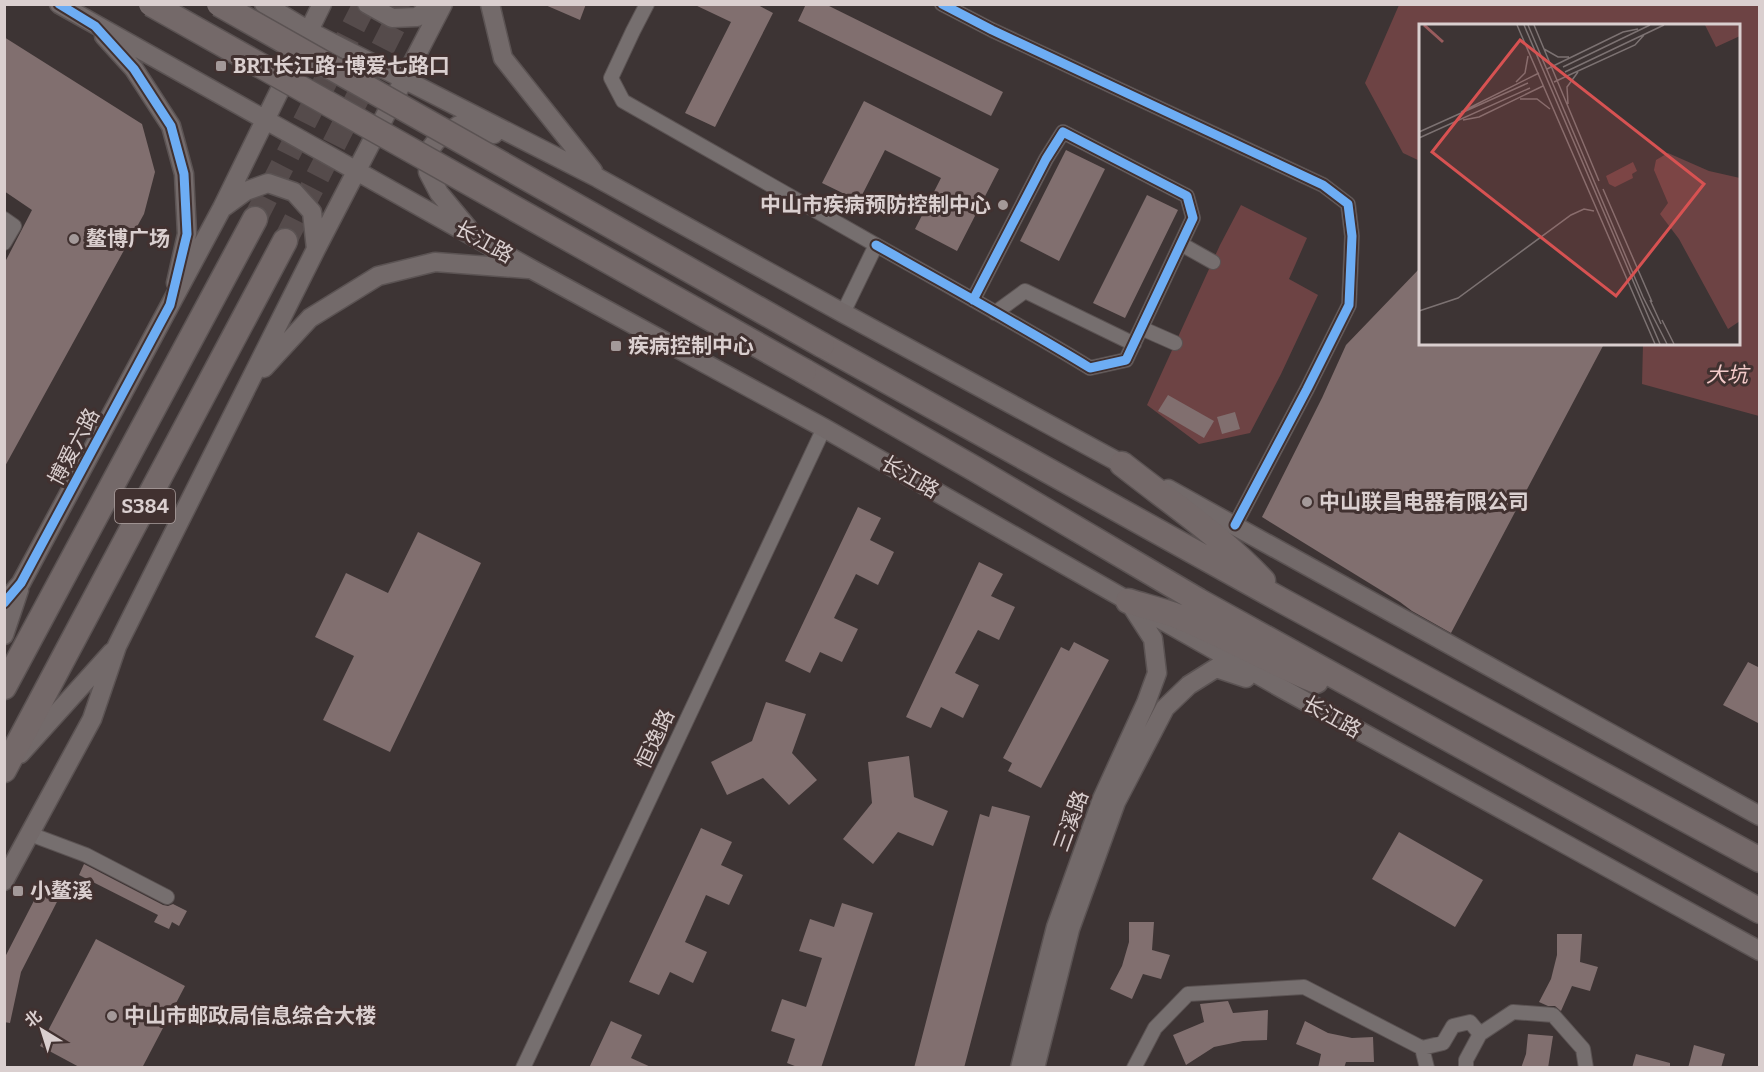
<svg xmlns="http://www.w3.org/2000/svg" width="1764" height="1072" font-family="Bitter,'Noto Sans SC',serif">
<style>
.green{fill:#6d4344}
.building{fill:#816f6f}
.lines{fill:none;stroke-linecap:round;stroke-linejoin:round}
.highway-tunnel{stroke:#554b4b;stroke-width:24;stroke-dasharray:24 12;stroke-linecap:butt}
.street-casing{stroke:#5b5353;stroke-width:16}
.secondary-casing{stroke:#5b5353;stroke-width:21}
.highway-casing{stroke:#5b5353;stroke-width:27}
.street{stroke:#766f6f;stroke-width:14}
.secondary{stroke:#736a6a;stroke-width:18}
.highway{stroke:#746969;stroke-width:24}
.highway-bridge-casing{stroke:#5b5353;stroke-width:27;stroke-linecap:butt}
.highway-bridge{stroke:#746969;stroke-width:24}
.cycleway-casing{stroke:#413130;stroke-width:13}
.cycleway{stroke:#6dadf4;stroke-width:9}
.poi-dot{fill:#a39999;stroke:#413130;stroke-width:2}
.labels{text-anchor:middle;dominant-baseline:central;stroke-width:6;stroke-linejoin:round;paint-order:stroke}
.shield{fill:#413130;stroke:#aca09f;stroke-width:1.5}
.shield-label{font-size:20px;font-weight:bold;fill:#dacfcf}
.poi-label{font-size:21px;font-weight:bold;fill:#dacfcf;stroke:#413130;text-anchor:start}
.street-label{font-size:21px;fill:#dacfcf;stroke:#413130}
.park-label{font-size:21px;font-style:italic;fill:#f3cac9;stroke:#413130}
.inset-river{fill:none;stroke:#995c5d;stroke-width:3}
.inset-road{fill:none;stroke:#7c7272;stroke-width:1.5}
.view{fill:#d75252;fill-opacity:0.15;stroke:#d75252;stroke-width:3}
.inset-edge{fill:none;stroke:#dacfcf;stroke-width:3}
</style>
<rect width="100%" height="100%" fill="#3d3434"/>
<!-- green -->
<path class="green" d="M 1399,5 L 1759,5 L 1759,416 L 1642,384 L 1643,344 L 1738,344 L 1738,26 L 1420,26 L 1420,161 L 1403,153 L 1365,83 Z
M 1241,205 L 1307,238 L 1289,279 L 1318,295 L 1281,374 L 1250,433 L 1199,444 L 1147,405 L 1220,245 Z"/>
<!-- building -->
<path class="building" d="M 543,4 L 586,4 L 580,20 Z
M 693,4 L 756,4 L 773,13 L 715,127 L 685,113 L 731,22 Z
M 806,4 L 825,4 L 1003,92 L 991,116 L 798,21 Z
M 4,37 L 142,124 L 155,172 L 144,214 L 4,468 L 4,264 L 32,210 L 4,191 Z
M 864,101 L 999,169 L 957,251 L 915,229 L 941,178 L 885,150 L 859,201 L 822,183 Z
M 1066,150 L 1105,169 L 1059,261 L 1020,241 Z
M 1147,195 L 1178,210 L 1125,318 L 1093,303 Z
M 1420,268 L 1420,344 L 1604,344 L 1451,633 L 1412,611 L 1400,602 L 1262,517 L 1322,398 L 1346,345 Z
M 1168,395 L 1214,421 L 1204,438 L 1158,411 Z
M 1235,412 L 1240,429 L 1222,434 L 1217,417 Z
M 858,507 L 881,518 L 870,540 L 894,552 L 878,585 L 856,574 L 834,618 L 858,629 L 842,662 L 820,652 L 810,673 L 785,661 Z
M 418,532 L 481,563 L 390,752 L 323,720 L 354,656 L 315,637 L 346,573 L 388,593 Z
M 979,562 L 1003,574 L 991,596 L 1015,607 L 999,640 L 978,630 L 955,673 L 979,685 L 963,718 L 941,707 L 931,728 L 906,717 Z
M 1074,642 L 1109,660 L 1041,788 L 1008,771 L 1012,763 L 1003,758 L 1061,647 L 1069,651 Z
M 1748,662 L 1760,668 L 1760,724 L 1723,705 Z
M 766,702 L 806,714 L 792,753 L 817,780 L 789,805 L 763,778 L 727,795 L 711,762 L 752,741 Z
M 909,756 L 914,797 L 948,811 L 933,846 L 898,832 L 873,864 L 843,839 L 872,803 L 868,762 Z
M 992,806 L 1030,816 L 964,1068 L 914,1068 L 980,814 L 989,817 Z
M 701,828 L 732,842 L 721,865 L 743,875 L 729,905 L 706,895 L 685,942 L 707,952 L 693,983 L 670,972 L 659,995 L 629,982 Z
M 1399,832 L 1483,880 L 1455,927 L 1372,879 Z
M 84,864 L 163,905 L 168,906 L 173,904 L 187,911 L 179,926 L 172,922 L 169,929 L 154,922 L 158,915 L 79,875 Z
M 42,885 L 61,894 L 21,972 L 10,1023 L 4,1022 L 4,959 Z
M 842,903 L 873,913 L 821,1068 L 800,1068 L 787,1063 L 795,1039 L 771,1031 L 782,999 L 806,1007 L 822,958 L 799,951 L 810,919 L 834,927 Z
M 1129,922 L 1154,922 L 1152,950 L 1170,955 L 1161,979 L 1143,974 L 1132,999 L 1110,989 L 1122,966 L 1129,942 Z
M 1557,934 L 1582,934 L 1580,962 L 1598,967 L 1590,991 L 1572,986 L 1561,1011 L 1555,1006 L 1548,1006 L 1539,1002 L 1551,979 L 1557,955 Z
M 96,939 L 185,986 L 142,1068 L 81,1068 L 40,1046 Z
M 1228,1001 L 1233,1013 L 1268,1010 L 1267,1040 L 1243,1041 L 1214,1047 L 1186,1065 L 1173,1035 L 1204,1022 L 1200,1004 Z
M 611,1021 L 642,1035 L 631,1058 L 653,1068 L 589,1068 Z
M 1305,1021 L 1328,1033 L 1352,1038 L 1373,1037 L 1374,1062 L 1346,1062 L 1344,1068 L 1318,1068 L 1321,1054 L 1296,1044 Z
M 1528,1034 L 1553,1036 L 1548,1068 L 1521,1068 L 1526,1054 Z
M 1694,1045 L 1725,1054 L 1721,1068 L 1688,1068 Z
M 1636,1054 L 1670,1063 L 1670,1068 L 1632,1068 Z"/>
<g class="lines">
<!-- highway-tunnel -->
<path class="highway-tunnel" d="M 255,219 L 365,4
M 285,241 L 405,4"/>
<defs>
<path id="street" d="M 647,4 L 633,31 L 611,78 L 623,101 L 876,245 L 843,313
M 942,4 L 992,30 L 1323,185 L 1348,204 L 1352,236 L 1349,305 L 1307,389 L 1235,525
M 4,219 L 14,226 L 4,243
M 1181,244 L 1213,262
M 876,245 C 948,286 1020,325 1090,368 L 1126,360 L 1193,218 L 1187,196 L 1063,132 L 1046,159 L 973,300
M 995,313 L 1025,291 L 1134,344
M 1141,328 L 1175,343
M 30,834 L 86,855 L 167,897
M 1422,1048 L 1443,1043 L 1453,1026 L 1470,1022 L 1480,1034
M 523,1068 L 824,428
M 1134,1068 L 1155,1028 L 1188,994 L 1304,987 L 1422,1048 L 1427,1068
M 1466,1068 L 1466,1060 L 1480,1034 L 1513,1012 L 1553,1015 L 1583,1049 L 1586,1068"/>
<path id="secondary" d="M 59,4 L 533,270 L 824,428 L 1283,689 L 1760,951
M 264,4 L 309,31 L 598,178 L 843,313 L 1133,470
M 367,4 L 392,18 L 417,17 L 434,4
M 490,4 L 503,58 L 593,171
M 104,36 L 134,69 L 171,126 L 184,174 L 187,234 L 176,283
M 224,207 L 246,191 L 268,183 L 294,192 L 312,212 L 316,249
M 468,228 L 439,193 L 428,172 L 430,149 L 437,140 L 459,125 L 494,134
M 264,368 L 310,318 L 378,276 L 435,262 L 528,269
M 1168,489 L 1760,816
M 4,603 L 21,583 L 222,208 L 322,4
M 4,635 L 19,590
M 20,754 L 112,652
M 4,881 L 92,719 L 117,646 L 316,249 L 443,4
M 1020,1068 L 1056,927 L 1102,799 L 1146,703 L 1157,673 L 1153,639 L 1131,605
M 1035,1068 L 1070,929 L 1116,802 L 1165,708 L 1189,685 L 1216,668 L 1246,678"/>
<path id="highway" d="M 822,345 L 1281,600 L 1760,860
M 804,371 L 975,469 L 1199,601 L 1760,911
M 1122,464 C 1170,502 1221,536 1263,581
M 1128,601 C 1144,606 1161,610 1177,616 C 1224,635 1268,661 1316,681
M 4,687 L 255,219
M 4,770 L 285,241"/>
</defs>
<!-- street casing -->
<use href="#street" class="street-casing"/>
<!-- secondary casing -->
<use href="#secondary" class="secondary-casing"/>
<!-- highway casing -->
<use href="#highway" class="highway-casing"/>
<!-- street -->
<use href="#street" class="street"/>
<!-- secondary -->
<use href="#secondary" class="secondary"/>
<!-- highway -->
<use href="#highway" class="highway"/>
<defs>
<path id="highway-bridge" d="M 151,4 L 804,371
M 219,4 L 822,345"/>
</defs>
<!-- highway-bridge casing -->
<use href="#highway-bridge" class="highway-bridge-casing"/>
<!-- highway-bridge -->
<use href="#highway-bridge" class="highway-bridge"/>
<defs>
<path id="cycleway" d="M 942,4 L 992,30 L 1323,185 L 1348,204 L 1352,236 L 1349,305 L 1307,389 L 1235,525
M 876,245 C 948,286 1020,325 1090,368 L 1126,360 L 1193,218 L 1187,196 L 1063,132 L 1046,159 L 973,300
M 4,603 L 21,583 L 170,305 L 187,234 L 184,174 L 171,126 L 134,69 L 95,26 L 59,4"/>
</defs>
<!-- cycleway casing -->
<use href="#cycleway" class="cycleway-casing"/>
<!-- cycleway -->
<use href="#cycleway" class="cycleway"/>
</g>
<!-- markers -->
<g class="poi-dot">
<rect x="215" y="60" width="12" height="12" rx="3"/>
<circle cx="1003" cy="205" r="6"/>
<circle cx="74" cy="239" r="6"/>
<rect x="610" y="340" width="12" height="12" rx="3"/>
<circle cx="1307" cy="502" r="6"/>
<rect x="12" y="885" width="12" height="12" rx="3"/>
<circle cx="112" cy="1016" r="6"/>
</g>
<g class="labels">
<!-- shield labels -->
<rect class="shield" x="115" y="489" width="60" height="34" rx="4.5"/>
<g class="shield-label">
<text x="145" y="506">S384</text>
</g>
<!-- poi labels -->
<g class="poi-label">
<text x="233" y="66">BRT长江路-博爱七路口</text>
<text x="991" y="205" text-anchor="end">中山市疾病预防控制中心</text>
<text x="86" y="239">鳌博广场</text>
<text x="628" y="346">疾病控制中心</text>
<text x="1319" y="502">中山联昌电器有限公司</text>
<text x="30" y="891">小鳌溪</text>
<text x="124" y="1016">中山市邮政局信息综合大楼</text>
</g>
<!-- street labels -->
<g class="street-label">
<text transform="translate(484 242) rotate(29)">长江路</text>
<text transform="translate(74 447) rotate(-62)">博爱六路</text>
<text transform="translate(910 477) rotate(30)">长江路</text>
<text transform="translate(1332 717) rotate(29)">长江路</text>
<text transform="translate(655 739) rotate(-65)">恒逸路</text>
<text transform="translate(1071 821) rotate(-70)">三溪路</text>
</g>
<!-- park labels -->
<g class="park-label">
<text x="1727" y="375">大坑</text>
</g>
</g>
<!-- overview -->
<g transform="translate(1419 24)">
<rect width="321" height="321" fill="#3d3434"/>
<path d="M 286,1 L 319,1 L 321,12 L 297,23 ZM 249,129 L 290,147 L 321,154 L 321,297 L 309,305 L 260,215 L 241,190 L 249,179 L 235,146 L 237,136 ZM 214,138 L 218,147 L 213,150 L 214,154 L 196,163 L 190,160 L 187,152 Z" fill="#6d4344"/>
<path class="inset-river" d="M 5,1 L 24,18"/>
<path class="inset-road" d="M 98,1 L 236,320M 105,1 L 241,320M 109,1 L 224,273 L 248,320M 115,1 L 180,157M 125,25 L 139,33 L 150,33M 144,43 L 231,1M 128,45 L 204,8 L 219,5M 146,48 L 245,1M 97,58 L 106,49 L 109,32M 135,58 L 216,21 L 225,11M 101,75 L 118,75 L 131,85M 149,80 L 148,63 L 159,48M 42,88 L 120,49M 44,96 L 60,93 L 124,62M 0,108 L 109,59M 0,114 L 111,64M 184,165 L 233,278M 231,276 L 242,300M 0,287 L 39,274 L 152,191 L 165,185 L 175,187M 243,296 L 255,320"/>
<path class="view" d="M 101,16 L 285,160 L 197,272 L 13,128 Z"/>
<rect width="321" height="321" class="inset-edge"/>
</g>
<!-- border -->
<rect width="1764" height="1072" fill="none" stroke="#dacfcf" stroke-width="12"/>
<!-- north arrow -->
<g transform="translate(42 1030) rotate(322)" stroke="#413130" stroke-width="4.5" paint-order="stroke">
<path d="M0-4.5L10 22L0 15L-10 22Z" fill="#dacfcf"/>
<text y="-9" font-size="16" font-weight="bold" text-anchor="middle" fill="#dacfcf">北</text>
</g>
</svg>
